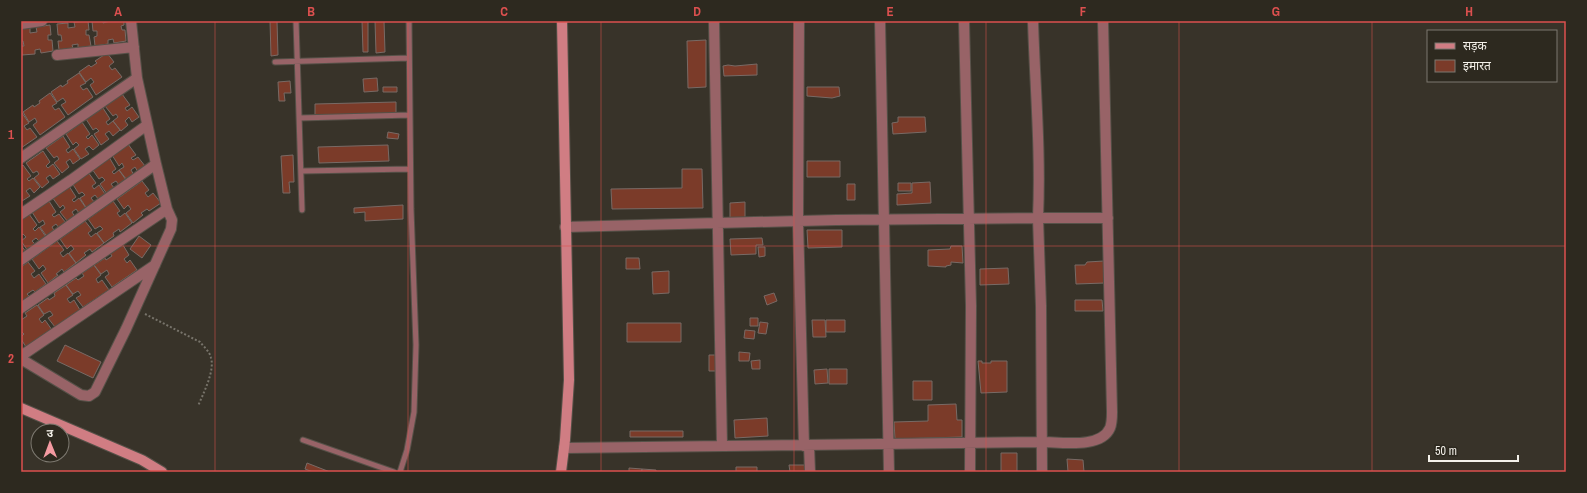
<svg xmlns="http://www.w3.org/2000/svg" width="1587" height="493" font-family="'Archivo Narrow','Noto Sans Devanagari',sans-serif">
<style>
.building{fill:#7b3b29;stroke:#786a65}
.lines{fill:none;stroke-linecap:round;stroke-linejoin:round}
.service-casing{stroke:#565148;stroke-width:7}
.minor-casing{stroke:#565148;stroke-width:12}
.secondary-casing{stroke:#565148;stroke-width:12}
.path{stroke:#78746b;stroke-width:2;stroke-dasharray:2 2;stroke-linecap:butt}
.service{stroke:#986367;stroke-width:5}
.minor{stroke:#986367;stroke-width:10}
.secondary{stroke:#d07d83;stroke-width:10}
.grid{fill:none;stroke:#dc504f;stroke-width:1;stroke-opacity:0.55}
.neatline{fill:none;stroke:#dc504f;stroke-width:1.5}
.grid-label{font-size:13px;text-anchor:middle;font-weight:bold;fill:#dc504f}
</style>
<rect width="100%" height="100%" fill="#383329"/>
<!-- building -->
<path class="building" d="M 88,21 L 89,30 L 86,30 L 86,35 L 89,35 L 91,46 L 78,48 L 78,44 L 72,45 L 73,48 L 59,50 L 58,41 L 62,41 L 61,35 L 58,35 L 57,24 L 68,23 L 68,28 L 75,27 L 74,22 Z
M 92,21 L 103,21 L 103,23 L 110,21 L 124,21 L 124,25 L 121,26 L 122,30 L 125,30 L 126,41 L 114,43 L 113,39 L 108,40 L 108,44 L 95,46 L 94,37 L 97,36 L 97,31 L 93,31 Z
M 270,21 L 277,21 L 278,55 L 271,56 Z
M 362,21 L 368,21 L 368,52 L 363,52 Z
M 375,21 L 384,21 L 385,52 L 376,53 Z
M 50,25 L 51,35 L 48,35 L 48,40 L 52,40 L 53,51 L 41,53 L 40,49 L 35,50 L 35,54 L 22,55 L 21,46 L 24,46 L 23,41 L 21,41 L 21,29 L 30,28 L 30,33 L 37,32 L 36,27 Z
M 706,40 L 706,87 L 688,88 L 687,41 Z
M 107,53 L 114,62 L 109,66 L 112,70 L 115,68 L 122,77 L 96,95 L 90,85 L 94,82 L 91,78 L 86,82 L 79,72 L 89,65 L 91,67 L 97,63 L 95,61 Z
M 757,64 L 757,75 L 724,76 L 723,66 L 728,65 L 735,66 Z
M 79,73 L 86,83 L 80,86 L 83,90 L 87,88 L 93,97 L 68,115 L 61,105 L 66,102 L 63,98 L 57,102 L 51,92 L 61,85 L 62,87 L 68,83 L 67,81 Z
M 377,78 L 378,91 L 364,92 L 363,79 Z
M 290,81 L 291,93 L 284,93 L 285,101 L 279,101 L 278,82 Z
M 383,87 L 397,87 L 397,92 L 383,92 Z
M 807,87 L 839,87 L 840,96 L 832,98 L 807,96 Z
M 50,93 L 57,103 L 52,106 L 55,110 L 59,108 L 65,117 L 40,135 L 33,125 L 37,122 L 35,118 L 29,122 L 23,112 L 33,105 L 34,107 L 40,103 L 39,101 Z
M 122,94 L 130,105 L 125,108 L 127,111 L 132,107 L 139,117 L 132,122 L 129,117 L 125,121 L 128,125 L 121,131 L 113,121 L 118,117 L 116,114 L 113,116 L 105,106 Z
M 396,102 L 396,115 L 315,116 L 315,104 Z
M 103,108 L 110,119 L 106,122 L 108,125 L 113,121 L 120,130 L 113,136 L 109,131 L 105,134 L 109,139 L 101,145 L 94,134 L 99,131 L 96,128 L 93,130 L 86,119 Z
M 22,113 L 29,123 L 24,126 L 27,130 L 30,128 L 37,137 L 21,148 L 21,114 Z
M 898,117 L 925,117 L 926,132 L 893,134 L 892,123 L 898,122 Z
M 82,122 L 90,134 L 86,137 L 88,139 L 92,135 L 99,145 L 93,150 L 89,146 L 85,149 L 89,154 L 81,159 L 74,149 L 79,145 L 76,142 L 73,145 L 66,134 Z
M 388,132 L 399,134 L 398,139 L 387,138 Z
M 63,136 L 70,147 L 66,150 L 68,153 L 73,149 L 80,159 L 73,164 L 70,159 L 66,162 L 69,167 L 62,173 L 54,163 L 59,159 L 57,156 L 54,158 L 46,148 Z
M 128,144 L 136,155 L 131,158 L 133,160 L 138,157 L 145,166 L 138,172 L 135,167 L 131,170 L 134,175 L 127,180 L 119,170 L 124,167 L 122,163 L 119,166 L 112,155 Z
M 388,145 L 389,161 L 319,163 L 318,147 Z
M 43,151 L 50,162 L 46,166 L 48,168 L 53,164 L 60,174 L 53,179 L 50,175 L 46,178 L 49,182 L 42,188 L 34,178 L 39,174 L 37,171 L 33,173 L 26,163 Z
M 293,155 L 294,182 L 289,182 L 290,193 L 283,193 L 281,156 Z
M 109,157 L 116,169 L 112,172 L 114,174 L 119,170 L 126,180 L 119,185 L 116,181 L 111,184 L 115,189 L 107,194 L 100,184 L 105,180 L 102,177 L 99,179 L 92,169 Z
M 807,161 L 840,161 L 840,177 L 807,177 Z
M 23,165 L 31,176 L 27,179 L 29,181 L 33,178 L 40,187 L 34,193 L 30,188 L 26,191 L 30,196 L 22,201 L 21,167 Z
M 682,169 L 702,169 L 703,208 L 612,209 L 611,189 L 682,188 Z
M 88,172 L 96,183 L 92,186 L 94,189 L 99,185 L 105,194 L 99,200 L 95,195 L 91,198 L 95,203 L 87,209 L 80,198 L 85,195 L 82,192 L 79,194 L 72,183 Z
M 142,181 L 149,190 L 145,193 L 148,197 L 153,193 L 161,203 L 149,211 L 147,209 L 141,213 L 143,215 L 133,223 L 126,213 L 131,209 L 128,205 L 124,209 L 117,199 Z
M 930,182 L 931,203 L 897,205 L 897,194 L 912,193 L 912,183 Z
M 898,183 L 911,183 L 911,191 L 898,191 Z
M 847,184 L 855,184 L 855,200 L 847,200 Z
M 69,186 L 76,197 L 72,200 L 74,202 L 79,198 L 86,208 L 79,213 L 76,209 L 72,212 L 75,217 L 68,222 L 60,212 L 65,208 L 63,205 L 60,208 L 52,197 Z
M 49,201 L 56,212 L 52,215 L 54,217 L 59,214 L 66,223 L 59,228 L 56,224 L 52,227 L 55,232 L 48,238 L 40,227 L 45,224 L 43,220 L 39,223 L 32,212 Z
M 113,201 L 120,211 L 117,213 L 120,217 L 125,213 L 132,223 L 120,232 L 119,229 L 113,233 L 114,236 L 104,243 L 97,233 L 103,229 L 100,226 L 95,229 L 88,219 Z
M 745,202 L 745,218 L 730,218 L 730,203 Z
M 403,205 L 403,219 L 365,221 L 365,212 L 354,213 L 354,208 Z
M 29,214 L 37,225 L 33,229 L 35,231 L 39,227 L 46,237 L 40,242 L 36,238 L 32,241 L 36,245 L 28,251 L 21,241 L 26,237 L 23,234 L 21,235 L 21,220 Z
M 85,221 L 92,230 L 88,233 L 91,237 L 96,233 L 104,243 L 92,252 L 90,249 L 84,253 L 86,255 L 76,263 L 69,253 L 74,249 L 71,245 L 67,249 L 60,239 Z
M 807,230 L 842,230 L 842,247 L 808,248 Z
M 139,236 L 151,245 L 142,258 L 130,249 Z
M 762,238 L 763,245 L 756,245 L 756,254 L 731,255 L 730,239 Z
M 57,241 L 64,250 L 60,253 L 63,257 L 68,253 L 76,263 L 64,272 L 62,269 L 56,274 L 58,275 L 48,283 L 41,273 L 46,269 L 43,265 L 39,269 L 32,259 Z
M 21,245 L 26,252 L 21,255 Z
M 123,245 L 129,255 L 124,259 L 127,263 L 130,260 L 137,270 L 112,287 L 105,277 L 109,274 L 107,270 L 101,274 L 94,265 L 105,258 L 106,260 L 112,256 L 110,253 Z
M 951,246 L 962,246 L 963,263 L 951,262 L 951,265 L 946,266 L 946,267 L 928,266 L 928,250 L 950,249 Z
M 758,247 L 765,247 L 765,256 L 759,257 Z
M 626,258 L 639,258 L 640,269 L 626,269 Z
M 1104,261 L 1105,283 L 1076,284 L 1075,265 L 1085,265 L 1087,262 Z
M 28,262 L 35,271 L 31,274 L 34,278 L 39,274 L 46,284 L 35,292 L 33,290 L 27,294 L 29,296 L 21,302 L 21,267 Z
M 94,265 L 101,275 L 96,279 L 98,283 L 102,280 L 109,290 L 83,307 L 76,298 L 81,295 L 78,291 L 73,294 L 66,285 L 76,278 L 78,280 L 84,276 L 82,273 Z
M 1008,268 L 1009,284 L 980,285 L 980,269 Z
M 669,271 L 669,293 L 653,294 L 652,272 Z
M 66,285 L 73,295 L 67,299 L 70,303 L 74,300 L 80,310 L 55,327 L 48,318 L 53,315 L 50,311 L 44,314 L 38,305 L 48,298 L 49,300 L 55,296 L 54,293 Z
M 774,293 L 777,301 L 767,305 L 764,296 Z
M 1075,300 L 1102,300 L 1103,311 L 1075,311 Z
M 37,305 L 44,315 L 39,319 L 42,323 L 45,320 L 52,330 L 26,347 L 21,339 L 21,337 L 24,334 L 21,331 L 21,320 L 27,316 L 25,313 Z
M 750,318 L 758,318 L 758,326 L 750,326 Z
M 812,320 L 825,320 L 826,337 L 813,337 Z
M 826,320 L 845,320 L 845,332 L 826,332 Z
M 760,322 L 768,323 L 766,334 L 758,333 Z
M 627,323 L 681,323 L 681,342 L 627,342 Z
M 745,330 L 755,331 L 754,339 L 744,338 Z
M 65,345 L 101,362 L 93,378 L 57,361 Z
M 739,352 L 750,353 L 749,361 L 739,361 Z
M 709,355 L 716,355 L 716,371 L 709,371 Z
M 760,360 L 760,369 L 752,369 L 751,361 Z
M 978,361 L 982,361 L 982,363 L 991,363 L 991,361 L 1007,361 L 1007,392 L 981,393 Z
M 827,369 L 828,383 L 815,384 L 814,370 Z
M 829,369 L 847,369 L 847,384 L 829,384 Z
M 913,381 L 932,381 L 932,400 L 913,400 Z
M 956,404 L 957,420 L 962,420 L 962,437 L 895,439 L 894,422 L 928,421 L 928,405 Z
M 767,418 L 768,436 L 735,438 L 734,420 Z
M 630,431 L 683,431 L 683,437 L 630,437 Z
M 1001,453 L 1017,453 L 1017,472 L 1001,472 Z
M 1067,459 L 1083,460 L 1084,472 L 1068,472 Z
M 307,463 L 330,472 L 313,472 L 305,469 Z
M 789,465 L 807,465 L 807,472 L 790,472 Z
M 736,467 L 757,467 L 757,472 L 736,472 Z
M 629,468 L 642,469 L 641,472 L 629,472 Z
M 642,469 L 656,470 L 656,472 L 642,472 Z"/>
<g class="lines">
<defs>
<path id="service" d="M 296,21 L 302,210
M 275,62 L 409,58
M 299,118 L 410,115
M 301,171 L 410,169
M 303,440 L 394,472
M 400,472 L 407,450 L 414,412 L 416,345 L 411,209 L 409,21"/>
<path id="minor" d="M 131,21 L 137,78 L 156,164
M 714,21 L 722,446
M 799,21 L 798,221 L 804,446
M 880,21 L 889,472
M 964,21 L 971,306 L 970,472
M 1033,21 C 1035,87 1041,152 1038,218 L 1108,218
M 21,24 L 42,21
M 57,55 L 134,47
M 21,158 L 137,78
M 21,214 L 71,180 L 147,125
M 565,227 L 836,220 L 1038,218 L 1041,306 L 1042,472
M 21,260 L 156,164 L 167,209 L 172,220 L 171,229 L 126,329 L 95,392 L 89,396 L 81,395 L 21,359
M 21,308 L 167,209
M 21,356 L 155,265
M 809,446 L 810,472
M 564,448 L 1042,442 C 1061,442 1101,449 1110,428 C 1112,423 1112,416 1112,412 L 1103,21"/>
<path id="secondary" d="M 21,408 L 142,460 L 162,472
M 561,472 L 565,440 L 569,380 L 562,21"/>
</defs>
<!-- service casing -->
<use href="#service" class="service-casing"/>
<!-- minor casing -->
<use href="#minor" class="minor-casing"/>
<!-- secondary casing -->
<use href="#secondary" class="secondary-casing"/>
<!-- path -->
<path class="path" d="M 145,314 L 200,342 C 204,347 210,352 211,358 C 215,371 203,394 198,406"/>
<!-- service -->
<use href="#service" class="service"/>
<!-- minor -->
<use href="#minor" class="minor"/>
<!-- secondary -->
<use href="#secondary" class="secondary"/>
</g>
<!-- grid -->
<path class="grid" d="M 215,21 L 215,472M 408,21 L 408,472M 601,21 L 601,472M 794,21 L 794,472M 986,21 L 986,472M 1179,21 L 1179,472M 1372,21 L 1372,472M 21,246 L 1566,246"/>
<!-- border -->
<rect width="1587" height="493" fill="none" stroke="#2d291f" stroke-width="44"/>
<!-- legend -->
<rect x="1427" y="30" width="130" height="52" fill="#2d291f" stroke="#7d7970"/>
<rect x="1435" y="43" width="20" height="6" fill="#d07d83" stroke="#7d7970"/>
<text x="1463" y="50" font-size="12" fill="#f4f1ea">सड़क</text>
<rect x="1435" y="60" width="20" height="12" fill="#7b3b29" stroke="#7d7970"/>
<text x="1463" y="70" font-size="12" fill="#f4f1ea">इमारत</text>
<!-- north arrow -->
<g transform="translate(50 443) rotate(359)"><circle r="19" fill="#2d291f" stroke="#7d7970"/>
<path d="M0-3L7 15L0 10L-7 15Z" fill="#f49aa1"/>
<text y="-6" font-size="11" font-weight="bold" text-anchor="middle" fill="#f4f1ea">उ</text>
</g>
<!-- scale -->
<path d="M1429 455v6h89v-6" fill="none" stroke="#f4f1ea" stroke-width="2"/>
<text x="1435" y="455" font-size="12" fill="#f4f1ea" stroke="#2d291f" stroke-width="3" paint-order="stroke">50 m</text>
<rect x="22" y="22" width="1543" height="449" class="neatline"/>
<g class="grid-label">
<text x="118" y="16">A</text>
<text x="311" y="16">B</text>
<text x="504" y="16">C</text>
<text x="697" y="16">D</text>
<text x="890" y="16">E</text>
<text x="1083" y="16">F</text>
<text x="1276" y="16">G</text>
<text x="1469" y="16">H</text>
<text x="11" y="139">1</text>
<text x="11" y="363">2</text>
</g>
</svg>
